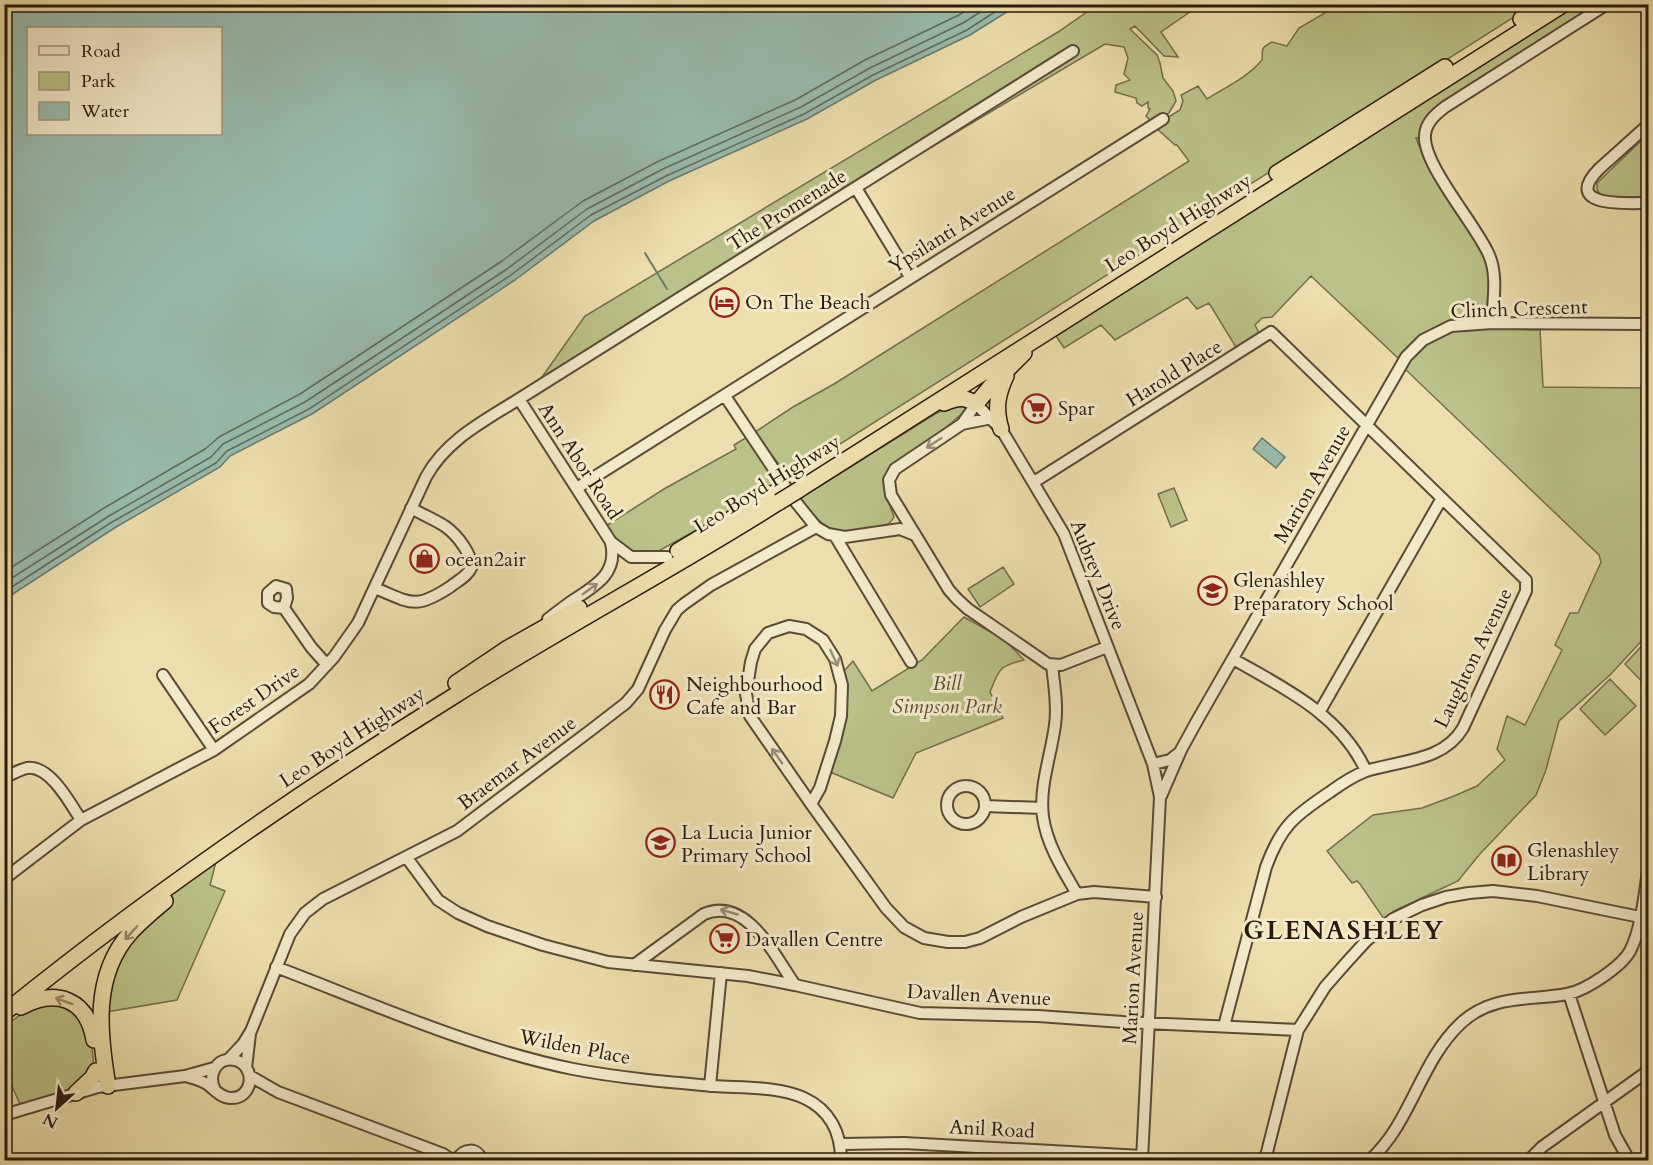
<svg xmlns="http://www.w3.org/2000/svg" width="1653" height="1165" font-family="Cardo,serif">
<style>
.green{fill:#bbc188;stroke:#726e4a;stroke-width:1.5}
.water{fill:#99bcae;stroke:#6c7b6e;stroke-width:1.5;fill-rule:evenodd}
.lines{fill:none;stroke-linecap:round;stroke-linejoin:round}
.shore{stroke:#606b5e;stroke-width:1.5}
.stream{stroke:#6c7b6e;stroke-width:2}
.minor-casing{stroke:#594b35;stroke-width:14}
.highway-casing{stroke:#281a0d;stroke-width:18}
.minor{stroke:#f3eaca;stroke-width:10}
.highway{stroke:#eddfad;stroke-width:15}
.highway-bridge-casing{stroke:#281a0d;stroke-width:18;stroke-linecap:butt}
.highway-bridge{stroke:#eddfad;stroke-width:15}
.oneway{stroke:#988c75}
.oneway2{stroke:#948665}
.labels{text-anchor:middle;dominant-baseline:central;stroke-width:6;stroke-linejoin:round;paint-order:stroke}
.street-label{font-size:20px;fill:#281a0d;stroke:#f3eaca}
.poi-label{font-size:20px;fill:#281a0d;stroke:#f3eaca;text-anchor:start}
.park-label{font-size:20px;font-style:italic;fill:#544c32;stroke:#f3eaca}
.district-label{font-size:26px;font-weight:bold;letter-spacing:1.5px;fill:#281a0d;stroke:#f3eaca}
</style>
<rect width="100%" height="100%" fill="#eddfad"/>
<filter id="stains"><feTurbulence type="fractalNoise" baseFrequency=".00333" numOctaves="4"/><feColorMatrix values="0 0 0 0 .2 0 0 0 0 .09 0 0 0 0 .02 0 0 0 .5 -.17"/></filter>
<radialGradient id="worn" r=".72"><stop offset=".6" stop-color="#630" stop-opacity="0"/><stop offset="1" stop-color="#630" stop-opacity=".3"/></radialGradient>
<!-- green -->
<path class="green" d="M 1342,4 L 1364,5 L 1369,10 L 1380,5 L 1387,12 L 1406,5 L 1533,5 L 788,477 L 755,432 L 793,407 L 834,384 L 1189,161 L 1177,145 L 1175,145 L 1154,126 L 1180,110 L 1183,101 L 1181,95 L 1198,86 L 1207,99 C 1226,87 1248,77 1262,60 C 1263,47 1260,49 1272,42 L 1287,46 L 1299,28 L 1325,13 L 1326,10 Z
M 1097,5 L 1200,5 L 1161,32 L 1178,57 L 1164,56 L 1135,26 L 1130,29 L 1157,55 L 1160,63 L 1163,78 L 1173,91 L 1176,101 L 1169,113 L 1153,123 L 1146,116 L 1150,109 L 1148,108 L 1148,102 L 1142,106 L 1137,103 L 1136,98 L 1115,92 L 1116,85 L 1130,80 L 1124,74 L 1128,58 L 1124,47 L 1105,44 L 540,380 L 585,316 L 1058,32 Z
M 1573,5 L 1600,5 L 1424,123 L 1420,138 L 1416,138 L 1424,157 L 1482,248 L 1489,263 L 1490,308 C 1481,323 1466,316 1452,321 C 1431,328 1416,344 1399,359 L 1311,276 L 1272,317 L 1262,318 L 1255,325 L 1259,333 L 1237,349 L 1209,303 L 1197,309 L 1187,297 L 1115,340 L 1101,325 L 1064,348 L 1056,336 L 1128,290 L 1172,256 Z
M 1648,134 L 1648,197 L 1603,197 L 1597,190 L 1597,183 Z
M 1506,329 L 1540,330 L 1543,387 L 1648,388 L 1648,634 L 1610,675 L 1559,721 L 1546,770 L 1536,795 L 1479,855 L 1458,881 L 1394,911 L 1384,919 L 1360,884 L 1357,881 L 1352,883 L 1327,851 L 1373,815 L 1422,808 L 1454,796 L 1477,786 L 1505,760 L 1497,749 L 1507,716 L 1525,725 L 1562,650 L 1555,645 L 1570,613 L 1578,613 L 1601,562 L 1599,555 L 1405,369 L 1420,347 L 1452,330 Z
M 956,403 L 971,406 L 884,480 L 884,489 L 894,517 C 889,527 879,528 869,530 C 829,535 825,528 799,499 L 935,414 Z
M 747,437 L 778,483 L 764,493 L 655,553 L 631,552 L 614,537 L 606,526 L 664,489 L 736,449 L 734,445 Z
M 1174,488 L 1187,520 L 1171,527 L 1158,494 Z
M 1003,567 L 1014,584 L 980,607 L 968,589 Z
M 964,617 L 1005,640 L 1024,660 C 999,666 999,669 990,692 L 1003,718 L 916,753 L 893,798 L 825,770 L 843,700 L 844,671 L 853,661 L 872,691 L 922,660 Z
M 1648,639 L 1648,688 L 1625,664 Z
M 1610,679 L 1636,706 L 1605,735 L 1580,709 Z
M 217,858 L 210,885 L 225,891 L 177,1000 L 100,1013 L 102,991 L 146,914 Z
M 38,1002 L 71,1004 L 91,1033 L 95,1083 L 20,1104 L 11,1084 L 5,1080 L 5,1026 Z"/>
<!-- water -->
<path class="water" d="M 5,4 L 1018,4 L 1018,5 L 970,35 L 876,80 L 807,119 L 669,181 L 594,221 L 515,280 L 312,414 L 230,456 L 220,467 L 116,527 L 5,599 ZM 28,28 L 220,28 L 220,134 L 28,134 Z
M 1262,438 L 1285,457 L 1276,468 L 1253,449 Z"/>
<g class="lines">
<!-- shore -->
<path class="shore" d="M 4,572 L 104,508 L 205,449 L 219,437 L 300,394 L 502,261 L 583,201 L 659,161 L 797,99 L 865,60 L 959,15 L 976,4
M 4,583 L 109,516 L 211,457 L 223,444 L 305,402 L 507,269 L 587,209 L 663,169 L 801,107 L 870,68 L 963,23 L 993,4
M 4,592 L 112,522 L 216,463 L 227,451 L 309,409 L 511,275 L 591,215 L 666,176 L 804,114 L 873,75 L 967,30 L 1007,4"/>
<!-- stream -->
<path class="stream" d="M 645,253 L 667,289"/>
<defs>
<path id="minor" d="M 1648,125 L 1599,169 C 1561,208 1627,203 1648,203
M 856,188 L 910,277
M 1492,323 C 1493,302 1498,275 1489,255 C 1477,226 1422,164 1425,135 C 1426,122 1436,114 1445,107 L 1607,4
M 725,396 L 795,501 L 816,527 L 828,534 L 845,537 L 900,529 L 915,535
M 519,399 L 611,542 L 631,557 L 667,557
M 962,424 L 992,418
M 1034,482 L 1271,332 L 1526,580 L 1526,591 L 1463,728 C 1443,762 1400,760 1366,771 C 1353,776 1341,784 1330,792 C 1294,816 1281,826 1266,867 L 1224,1026
M 577,488 L 1163,119
M 835,536 L 911,662
M 375,588 C 411,603 415,610 450,587 C 457,581 467,577 471,568 C 473,555 457,535 446,527 C 436,520 423,515 411,508
M 284,608 L 287,598 L 286,589 L 276,586 L 268,593 L 268,603 L 274,607 L 284,608 L 311,647 L 327,665
M 548,619 C 557,612 566,605 575,599 C 597,585 618,572 611,543
M 1107,647 L 1061,665 L 1048,664 L 968,609 L 957,599 L 949,590 L 891,495 L 889,480 L 895,469 L 962,424 L 976,404 L 1001,429 L 1064,534 L 1153,764 L 1160,797 L 1142,1160
M 1233,659 C 1284,688 1341,715 1366,771
M 1052,665 C 1054,685 1058,705 1055,725 C 1051,756 1039,786 1043,817 C 1047,845 1063,870 1077,894
M 163,675 L 214,750
M 1320,711 L 1442,498
M 1153,764 L 1170,760 L 1179,753
M 4,778 C 12,774 19,770 27,768 C 50,765 70,803 81,820
M947 805a19 19 0 1 1 38 0a19 19 0 1 1-38 0Z
M 1161,796 L 1181,750 L 1198,719 L 1406,357 L 1423,340 L 1451,326 L 1492,323 L 1648,324
M 811,804 L 820,788 L 835,741 L 841,716 L 842,685 L 835,659 L 823,640 L 806,629 L 789,626 L 768,633 L 755,649 L 751,662 L 746,694 L 750,716 L 811,804 L 886,908 L 904,927 L 924,938 L 948,942 L 965,942 L 980,938 L 1021,917 L 1077,894 L 1094,892 L 1156,897
M 985,806 L 1042,808
M 407,858 L 438,900 L 458,913 L 487,926 L 543,945 L 608,962 L 748,976 L 795,985 L 920,1013 L 1038,1016 L 1123,1022 L 1298,1030
M 4,879 L 81,820 L 214,750 L 309,684 L 334,657 L 358,623 L 426,477 C 446,440 484,421 519,399 L 1073,51
M 634,965 L 704,914 C 747,896 774,955 795,985
M 276,967 C 373,1004 471,1048 573,1069 C 620,1078 667,1082 714,1086 C 742,1088 778,1086 804,1098 C 830,1110 841,1133 841,1160
M 1569,994 L 1615,1135 L 1629,1160
M 229,1059 L 243,1044 L 251,1031 L 290,934 L 305,913 L 323,899 L 457,831 L 591,730 L 626,703 L 638,689 L 665,630 L 677,610 L 684,604 L 711,585 L 816,527
M 246,1068 L 250,1034
M 185,1076 C 193,1078 200,1080 207,1084 C 214,1089 221,1098 231,1098 C 253,1099 257,1066 235,1060 C 217,1056 207,1075 215,1090
M 250,1076 L 278,1092 L 443,1154 L 452,1160
M 710,1086 L 721,973
M 4,1115 L 98,1087 L 185,1076 L 214,1068
M 841,1144 L 904,1143 L 1142,1156
M 457,1160 C 463,1148 477,1147 482,1160
M 1265,1160 L 1298,1030 L 1325,987 L 1346,963 L 1367,940 L 1393,919 L 1422,905 L 1446,897 L 1469,893 L 1493,891 L 1537,896 L 1640,917
M 1370,1160 C 1411,1123 1420,1062 1460,1024 C 1491,994 1529,1001 1567,994 C 1585,991 1621,967 1630,951 C 1642,927 1644,896 1648,871
M 1529,1160 L 1542,1147 L 1648,1071"/>
<path id="highway" d="M 1521,19 L 1544,4
M 1277,173 L 1445,67
M 944,403 C 957,398 964,396 976,404 L 991,386 L 1024,353
M 1001,429 C 995,409 997,395 1006,376
M 800,489 L 1564,4
M 678,551 L 776,492
M 456,683 L 508,648 L 579,608
M 21,1007 C 55,988 87,998 94,1040
M 4,1013 C 147,897 298,793 454,696 C 561,628 672,570 779,502
M 108,1086 C 99,1033 92,975 131,932 C 141,921 153,911 165,901
M 76,1093 L 92,1078 L 96,1071"/>
</defs>
<!-- minor casing -->
<use href="#minor" class="minor-casing"/>
<!-- highway casing -->
<use href="#highway" class="highway-casing"/>
<!-- minor -->
<use href="#minor" class="minor"/>
<!-- highway -->
<use href="#highway" class="highway"/>
<defs>
<path id="highway-bridge" d="M 779,502 L 800,489"/>
</defs>
<!-- highway-bridge casing -->
<use href="#highway-bridge" class="highway-bridge-casing"/>
<!-- highway-bridge -->
<use href="#highway-bridge" class="highway-bridge"/>
</g>
<!-- one-way arrows -->
<defs><path id="oneway-shaft" d="M-6 0H5M1.5-3L5.5 0L1.5 3" fill="none" stroke-width="1.6" stroke-linecap="round" stroke-linejoin="round" transform="scale(1.5)"/></defs>
<g class="oneway">
<use href="#oneway-shaft" transform="translate(934 443) rotate(147)"/>
<use href="#oneway-shaft" transform="translate(590 589) rotate(-36)"/>
<use href="#oneway-shaft" transform="translate(834 658) rotate(65)"/>
<use href="#oneway-shaft" transform="translate(777 756) rotate(-125)"/>
<use href="#oneway-shaft" transform="translate(729 912) rotate(-164)"/>
</g>
<g class="oneway2">
<use href="#oneway-shaft" transform="translate(131 933) rotate(132)"/>
<use href="#oneway-shaft" transform="translate(64 1001) rotate(-160)"/>
</g>
<!-- icons -->
<defs>
<symbol id="hotel-ring" viewBox="-11 -11 22 22"><circle r="9.5" fill="#f3eaca" stroke="#8f2418" stroke-width="1.5"/><path d="M-6-4.5h1.5V1H6V5H4.5V3h-9V5H-6ZM-4 0a1.8 1.8 0 1 1 3.6 0ZM.5 0V-2.5h3Q6-2.5 6 0Z" fill="#8f2418"/></symbol>
<symbol id="supermarket-ring" viewBox="-11 -11 22 22"><circle r="9.5" fill="#f3eaca" stroke="#8f2418" stroke-width="1.5"/><path d="M-6-5.5h2.5l.6 2H6L4.5 2H-2.5L-4.4-4H-6ZM-1.5 3.2a1.3 1.3 0 1 0 .1 0ZM3 3.2a1.3 1.3 0 1 0 .1 0Z" fill="#8f2418"/></symbol>
<symbol id="shop-ring" viewBox="-11 -11 22 22"><circle r="9.5" fill="#f3eaca" stroke="#8f2418" stroke-width="1.5"/><path d="M-5-2.5h2.3a2.7 3.5 0 0 1 5.4 0H5L5.5 6h-11ZM-1.5-2.5h3a1.5 2.3 0 0 0-3 0Z" fill="#8f2418"/></symbol>
<symbol id="school-ring" viewBox="-11 -11 22 22"><circle r="9.5" fill="#f3eaca" stroke="#8f2418" stroke-width="1.5"/><path d="M0-5L7-2L0 1L-7-2ZM-4 1L0 2.5L4 1V4Q0 6-4 4Z" fill="#8f2418"/></symbol>
<symbol id="restaurant-ring" viewBox="-11 -11 22 22"><circle r="9.5" fill="#f3eaca" stroke="#8f2418" stroke-width="1.5"/><path d="M-5-6h1v4h1v-4h1v4h1v-4h1v5L-1.5 .5V6h-2V.5L-5-1ZM5-6V6H3V1.5H1.5Q1.5-4 5-6Z" fill="#8f2418"/></symbol>
<symbol id="library-ring" viewBox="-11 -11 22 22"><circle r="9.5" fill="#f3eaca" stroke="#8f2418" stroke-width="1.5"/><path d="M-6-4Q-3-5.5-.7-3.5V5Q-3 3-6 4ZM6-4Q3-5.5 .7-3.5V5Q3 3 6 4Z" fill="#8f2418"/></symbol>
</defs>
<g fill-rule="evenodd">
<use href="#hotel-ring" x="708" y="286" width="33" height="33"/>
<use href="#supermarket-ring" x="1020" y="392" width="33" height="33"/>
<use href="#shop-ring" x="408" y="542" width="33" height="33"/>
<use href="#school-ring" x="1196" y="574" width="33" height="33"/>
<use href="#restaurant-ring" x="648" y="678" width="33" height="33"/>
<use href="#school-ring" x="644" y="826" width="33" height="33"/>
<use href="#library-ring" x="1490" y="844" width="33" height="33"/>
<use href="#supermarket-ring" x="708" y="922" width="33" height="33"/>
</g>
<g class="labels">
<!-- street labels -->
<g class="street-label">
<text transform="translate(787 210) rotate(-32)">The Promenade</text>
<text transform="translate(1178 223) rotate(-32)">Leo Boyd Highway</text>
<text transform="translate(952 230) rotate(-32)">Ypsilanti Avenue</text>
<text transform="translate(1519 309) rotate(-2)">Clinch Crescent</text>
<text transform="translate(1174 373) rotate(-32)">Harold Place</text>
<text transform="translate(580 461) rotate(57)">Ann Abor Road</text>
<text transform="translate(767 484) rotate(-32)">Leo Boyd Highway</text>
<text transform="translate(1312 484) rotate(-60)">Marion Avenue</text>
<text transform="translate(1098 575) rotate(68)">Aubrey Drive</text>
<text transform="translate(1473 658) rotate(-64)">Laughton Avenue</text>
<text transform="translate(254 699) rotate(-35)">Forest Drive</text>
<text transform="translate(352 737) rotate(-33)">Leo Boyd Highway</text>
<text transform="translate(517 763) rotate(-37)">Braemar Avenue</text>
<text transform="translate(1133 978) rotate(-87)">Marion Avenue</text>
<text transform="translate(979 995) rotate(3)">Davallen Avenue</text>
<text transform="translate(575 1047) rotate(11)">Wilden Place</text>
<text transform="translate(992 1129) rotate(3)">Anil Road</text>
</g>
<!-- poi labels -->
<g class="poi-label">
<text x="745" y="302">On The Beach</text>
<text x="1058" y="408">Spar</text>
<text x="445" y="559">ocean2air</text>
<text x="1233" y="580">Glenashley<tspan x="1233" dy="23">Preparatory School</tspan></text>
<text x="686" y="684">Neighbourhood<tspan x="686" dy="23">Cafe and Bar</tspan></text>
<text x="681" y="832">La Lucia Junior<tspan x="681" dy="23">Primary School</tspan></text>
<text x="1527" y="850">Glenashley<tspan x="1527" dy="23">Library</tspan></text>
<text x="745" y="939">Davallen Centre</text>
</g>
<!-- park labels -->
<g class="park-label">
<text x="947" y="683">Bill<tspan x="947" dy="23">Simpson Park</tspan></text>
</g>
<!-- district labels -->
<g class="district-label">
<text x="1344" y="930">GLENASHLEY</text>
</g>
</g>
<!-- margin -->
<rect width="1653" height="1165" fill="none" stroke="#eddfad" stroke-width="24"/>
<rect x="6" y="6" width="1641" height="1153" fill="none" stroke="#281a0d" stroke-width="3"/>
<rect x="12" y="12" width="1629" height="1141" fill="none" stroke="#281a0d" stroke-width="1.5"/>
<!-- legend -->
<rect x="27" y="27" width="195" height="108" fill="#f3eaca" stroke="#a2977e" stroke-width="1.5"/>
<rect x="39" y="46" width="30" height="9" fill="#f3eaca" stroke="#a2977e" stroke-width="1.5"/>
<text x="81" y="57" font-size="18" fill="#281a0d">Road</text>
<rect x="39" y="72" width="30" height="18" fill="#bbc188" stroke="#a2977e" stroke-width="1.5"/>
<text x="81" y="87" font-size="18" fill="#281a0d">Park</text>
<rect x="39" y="102" width="30" height="18" fill="#99bcae" stroke="#a2977e" stroke-width="1.5"/>
<text x="81" y="117" font-size="18" fill="#281a0d">Water</text>
<!-- north arrow -->
<g transform="translate(57 1108) rotate(207)" stroke="#f3eaca" stroke-width="4.5" paint-order="stroke">
<path d="M0-4.5L10 22L0 15L-10 22Z" fill="#281a0d"/>
<text y="-9" font-size="16" font-weight="bold" text-anchor="middle" fill="#281a0d">N</text>
</g>
<rect width="100%" height="100%" filter="url(#stains)"/>
<rect width="100%" height="100%" fill="url(#worn)"/>
</svg>
